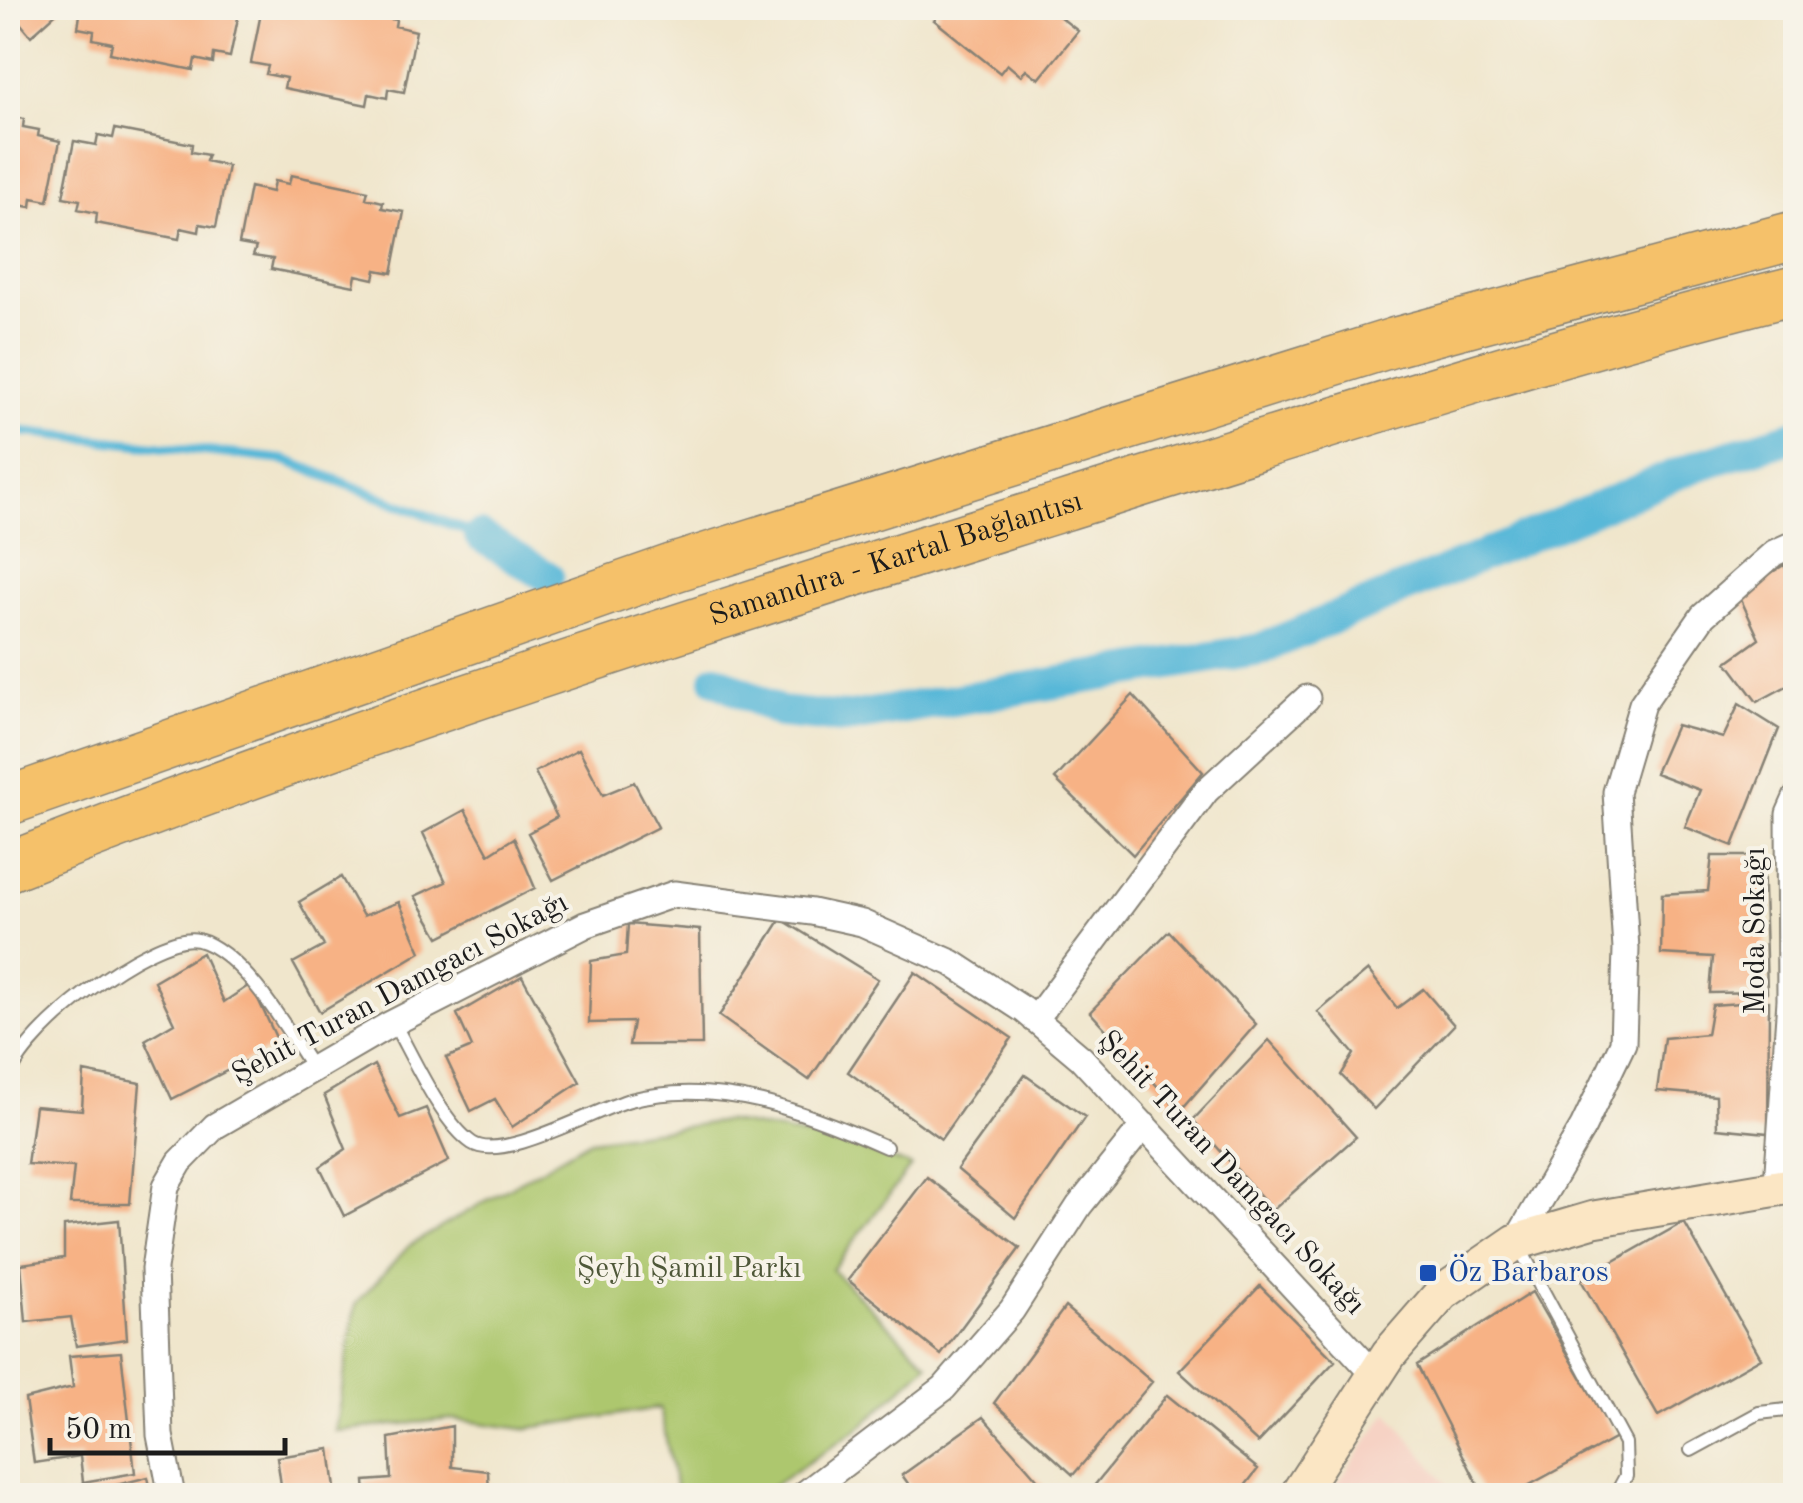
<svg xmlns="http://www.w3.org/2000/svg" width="1803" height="1503" font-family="'Old Standard TT',serif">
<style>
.built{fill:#f6d2c4}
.green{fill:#adc76e;stroke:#647245;stroke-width:2.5}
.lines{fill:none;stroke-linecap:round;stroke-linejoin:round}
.stream{stroke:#59b8d8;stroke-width:10}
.canal{stroke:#59b8d8;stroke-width:32}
.building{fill:#f7b285}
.lane-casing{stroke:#868174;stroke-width:16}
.street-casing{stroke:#868174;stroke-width:29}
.secondary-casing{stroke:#868174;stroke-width:39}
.highway-casing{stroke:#868174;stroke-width:51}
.lane{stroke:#fff;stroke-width:12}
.street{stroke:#fff;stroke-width:25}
.secondary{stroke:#fbe6c4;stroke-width:35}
.highway{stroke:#f5c16b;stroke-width:48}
.transit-dot{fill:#1a4fb4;stroke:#f7f3e8;stroke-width:4}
.labels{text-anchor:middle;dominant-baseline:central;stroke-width:8;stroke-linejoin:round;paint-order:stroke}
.street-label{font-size:30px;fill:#1c1c1c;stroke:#f7f3e8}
.park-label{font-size:30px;fill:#4f5839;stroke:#f7f3e8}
.transit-label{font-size:30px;fill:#164399;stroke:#f7f3e8;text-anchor:start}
</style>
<rect width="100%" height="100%" fill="#f7f3e8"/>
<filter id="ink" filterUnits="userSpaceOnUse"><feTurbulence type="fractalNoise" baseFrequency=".01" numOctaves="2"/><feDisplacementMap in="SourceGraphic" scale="20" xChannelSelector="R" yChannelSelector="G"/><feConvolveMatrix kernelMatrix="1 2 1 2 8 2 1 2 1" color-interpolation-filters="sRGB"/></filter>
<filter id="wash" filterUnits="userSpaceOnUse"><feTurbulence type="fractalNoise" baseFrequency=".0048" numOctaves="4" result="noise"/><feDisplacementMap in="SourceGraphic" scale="40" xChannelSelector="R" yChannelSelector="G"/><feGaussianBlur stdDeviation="2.25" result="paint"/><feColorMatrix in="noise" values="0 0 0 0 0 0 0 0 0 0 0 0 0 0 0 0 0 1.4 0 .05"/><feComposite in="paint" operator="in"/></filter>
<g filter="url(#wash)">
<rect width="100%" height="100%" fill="#f0e6cc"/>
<!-- built -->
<path class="built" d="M 1388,1412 L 1456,1495 L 1329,1496 Z"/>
<!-- green -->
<path class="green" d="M 725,1121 L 841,1142 L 911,1166 L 832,1270 L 928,1364 L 863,1425 L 760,1495 L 677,1495 L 660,1408 L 523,1429 L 452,1419 L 335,1431 L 356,1304 L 409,1246 L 590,1140 Z"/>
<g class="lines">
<!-- stream -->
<path class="stream" d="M 8,430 L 285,460 L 480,536"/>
<!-- canal -->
<path class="canal" d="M 480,536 L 548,577
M 716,679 L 780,712 L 845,718 L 1260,649 L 1696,466 L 1796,435"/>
</g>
<g id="blocks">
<!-- building -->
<path class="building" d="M 8,8 L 62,8 L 31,36 L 21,24 L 14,30 L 8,23 Z
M 81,8 L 240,8 L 230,57 L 214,54 L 213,63 L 195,59 L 193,70 L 110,53 L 112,43 L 93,39 L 94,31 L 78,28 Z
M 262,8 L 380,9 L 379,17 L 396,20 L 395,26 L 416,31 L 404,92 L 388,89 L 387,98 L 369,94 L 367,105 L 284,88 L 286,78 L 266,74 L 268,66 L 251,63 Z
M 934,8 L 1059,8 L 1065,12 L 1060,17 L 1078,31 L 1039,79 L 1026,69 L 1021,76 L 1007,64 L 1000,73 L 934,20 L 940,12 Z
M 8,116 L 24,119 L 23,127 L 39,130 L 38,136 L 60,141 L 48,201 L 32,198 L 31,207 L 12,204 L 9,218 Z
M 115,129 L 192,144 L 191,152 L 208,155 L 206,161 L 228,166 L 216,227 L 200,224 L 199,232 L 181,228 L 179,239 L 96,223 L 97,213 L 78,209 L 80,200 L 63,197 L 74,141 L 96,145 L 98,135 L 113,138 Z
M 291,175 L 368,191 L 366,198 L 383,202 L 382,208 L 404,212 L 392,273 L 376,270 L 374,279 L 356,275 L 354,286 L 271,269 L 273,259 L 253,256 L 256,247 L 239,244 L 250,187 L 272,192 L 274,181 L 289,184 Z
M 1784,565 L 1796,587 L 1796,681 L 1757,702 L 1727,662 L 1759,639 L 1738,593 Z
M 1133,695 L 1203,772 L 1133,855 L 1055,779 Z
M 1739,704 L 1779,729 L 1733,846 L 1685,827 L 1700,790 L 1655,773 L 1676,725 L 1723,738 Z
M 579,749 L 603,795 L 634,782 L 658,827 L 553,880 L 528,833 L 557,817 L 535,772 Z
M 465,810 L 489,854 L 514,838 L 535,888 L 439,937 L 415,896 L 446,882 L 423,833 Z
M 1712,856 L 1763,856 L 1767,992 L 1710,993 L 1713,957 L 1661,954 L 1662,894 L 1708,891 Z
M 341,877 L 363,916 L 399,902 L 421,952 L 320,1012 L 293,963 L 324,946 L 299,902 Z
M 781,919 L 878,979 L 809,1080 L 719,1016 Z
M 628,924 L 700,930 L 702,1045 L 629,1045 L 633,1022 L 589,1023 L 591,961 L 626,955 Z
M 1169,931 L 1256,1024 L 1180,1111 L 1090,1012 Z
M 202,953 L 224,1002 L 251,984 L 279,1044 L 172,1099 L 145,1040 L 174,1023 L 154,981 Z
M 1368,970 L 1397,1008 L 1423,989 L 1454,1025 L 1374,1109 L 1341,1075 L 1354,1054 L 1318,1012 Z
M 915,972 L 1012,1038 L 941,1139 L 848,1072 Z
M 522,976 L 580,1082 L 512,1127 L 495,1099 L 471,1111 L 446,1058 L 472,1047 L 457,1014 Z
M 1769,1001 L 1768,1133 L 1717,1128 L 1716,1096 L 1657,1091 L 1664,1038 L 1707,1034 L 1712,1005 Z
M 1269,1040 L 1356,1137 L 1273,1210 L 1193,1120 Z
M 374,1065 L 400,1118 L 426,1108 L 449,1161 L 344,1216 L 320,1167 L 346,1149 L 324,1095 Z
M 84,1072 L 140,1083 L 130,1204 L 70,1204 L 74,1167 L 27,1164 L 35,1106 L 82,1110 Z
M 1025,1075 L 1085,1117 L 1015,1218 L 957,1169 Z
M 927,1177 L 1020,1248 L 941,1355 L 848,1280 Z
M 119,1220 L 127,1339 L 76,1346 L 71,1317 L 26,1322 L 21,1264 L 64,1258 L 64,1226 Z
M 1684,1222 L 1761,1358 L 1658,1416 L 1581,1280 Z
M 1260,1286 L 1335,1361 L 1258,1443 L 1179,1371 Z
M 1532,1292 L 1616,1438 L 1509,1496 L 1484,1496 L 1417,1365 Z
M 1065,1307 L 1152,1382 L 1073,1475 L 994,1403 Z
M 121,1352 L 135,1473 L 83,1482 L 80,1456 L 34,1463 L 25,1399 L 73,1387 L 69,1356 Z
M 1167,1395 L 1258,1469 L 1237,1496 L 1103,1496 L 1094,1486 Z
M 983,1417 L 1052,1496 L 917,1496 L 902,1475 Z
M 452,1426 L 452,1467 L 488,1471 L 489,1496 L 366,1496 L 365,1481 L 391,1479 L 389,1438 Z
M 330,1449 L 336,1496 L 275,1496 L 282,1492 L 277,1457 Z
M 148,1477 L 152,1496 L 81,1496 L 81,1494 Z"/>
</g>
</g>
<g filter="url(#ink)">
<use href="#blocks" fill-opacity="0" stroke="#868174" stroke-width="2.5"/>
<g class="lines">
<defs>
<path id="lane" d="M 393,1022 C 412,1055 441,1122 472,1143 C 502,1163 596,1109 630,1100 C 718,1077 807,1112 886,1147
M 8,1086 C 7,1041 155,929 198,940 C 242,951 289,1032 313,1069
M 1517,1243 L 1625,1443 L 1626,1476 L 1615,1496
M 1691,1450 L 1759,1413 L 1796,1409"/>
<path id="street" d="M 1035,1020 L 1206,791 L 1307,698
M 1777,1184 L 1790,1000 L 1789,814 L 1796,798
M 1516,1242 L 1583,1127 L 1623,1043 L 1626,949 L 1616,792 L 1642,704 L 1703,616 L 1774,553 L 1796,543
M 172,1496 L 160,1435 L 154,1269 L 166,1186 L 180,1162 L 215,1126 L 387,1026 L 585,925 L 674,894 L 812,912 L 862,923 L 952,963 L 1024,1010 L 1081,1058 L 1375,1375
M 802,1496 L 944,1388 L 1012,1310 L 1079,1206 L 1144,1125"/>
<path id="secondary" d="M 1297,1496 L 1389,1354 L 1442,1293 L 1516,1242 L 1594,1219 L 1796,1185"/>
<g id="highway">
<path d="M 8,801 L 676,567 L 1395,342 L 1796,235"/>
<path id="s1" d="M 8,867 C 353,730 707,617 1062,507 C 1305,431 1548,352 1796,290"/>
</g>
</defs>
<!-- lane casing -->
<use href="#lane" class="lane-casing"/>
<!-- street casing -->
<use href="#street" class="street-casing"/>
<!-- secondary casing -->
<use href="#secondary" class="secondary-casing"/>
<!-- highway casing -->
<use href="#highway" class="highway-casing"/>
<!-- lane -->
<use href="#lane" class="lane"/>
<!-- street -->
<use href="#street" class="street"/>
<!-- secondary -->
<use href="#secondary" class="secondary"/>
<!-- highway -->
<use href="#highway" class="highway"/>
</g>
</g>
<!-- markers -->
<rect class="transit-dot" x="1418" y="1263" width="20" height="20" rx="5"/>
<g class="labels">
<!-- street labels -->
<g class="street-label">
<text stroke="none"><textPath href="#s1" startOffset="940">Samandıra - Kartal Bağlantısı</textPath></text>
<text transform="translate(1756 931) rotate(-90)">Moda Sokağı</text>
<text transform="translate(400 989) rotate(-28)">Şehit Turan Damgacı Sokağı</text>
<text transform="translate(1231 1173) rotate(47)">Şehit Turan Damgacı Sokağı</text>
</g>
<!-- park labels -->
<g class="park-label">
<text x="689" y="1269">Şeyh Şamil Parkı</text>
</g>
<!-- transit labels -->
<g class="transit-label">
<text x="1448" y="1273">Öz Barbaros</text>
</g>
</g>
<!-- margin -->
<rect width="1803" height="1503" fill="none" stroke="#f7f3e8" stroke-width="40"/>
<!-- scale -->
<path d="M50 1438v15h235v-15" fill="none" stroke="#1c1c1c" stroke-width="5"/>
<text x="65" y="1438" font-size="30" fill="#1c1c1c" stroke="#f7f3e8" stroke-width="8" paint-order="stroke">50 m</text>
</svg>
